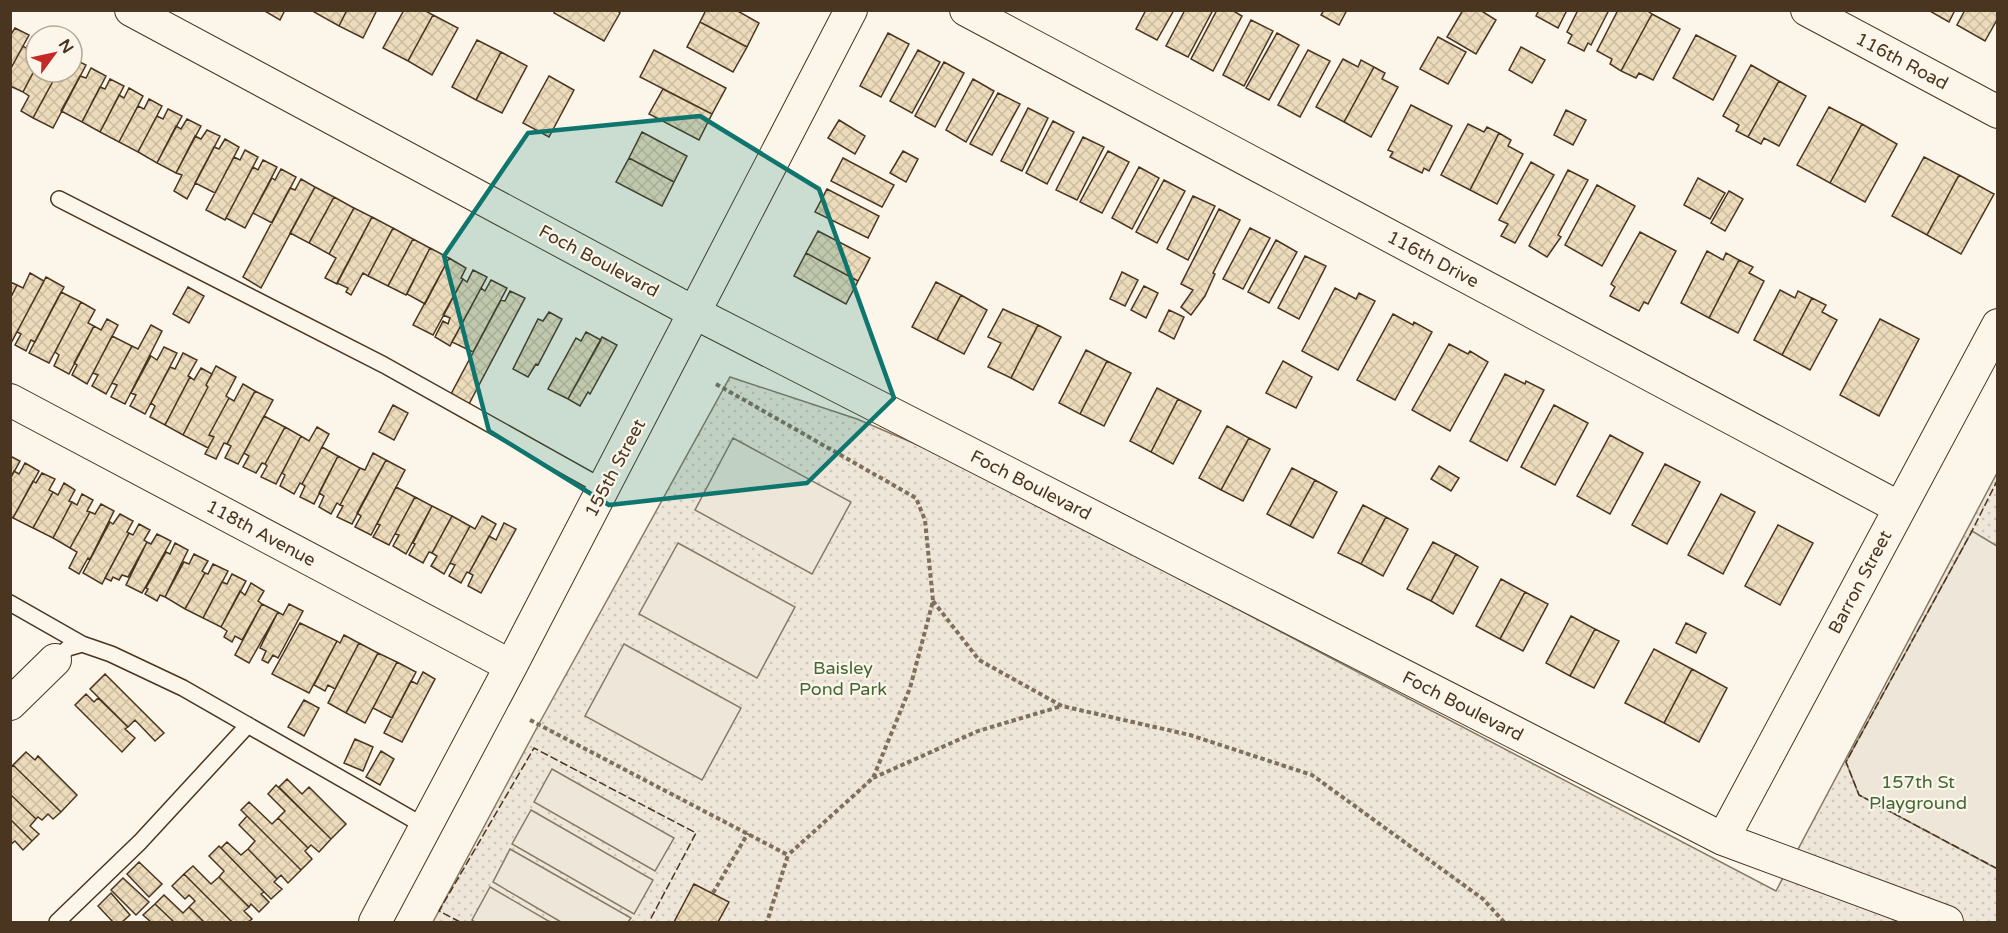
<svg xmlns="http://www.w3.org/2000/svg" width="2008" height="933" font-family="'Varela Round',sans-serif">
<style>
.park{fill:url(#park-dots);stroke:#887966;stroke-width:1.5}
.pitch{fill:#ede6d9;stroke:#887966;stroke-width:1.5}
.building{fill:url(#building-cross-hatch);stroke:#4a3520;stroke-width:1.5}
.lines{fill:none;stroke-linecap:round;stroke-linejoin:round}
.lane-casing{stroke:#4a3520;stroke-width:18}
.street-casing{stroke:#4a3520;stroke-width:34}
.path{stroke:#7f6f5c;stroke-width:4;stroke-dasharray:4.5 3;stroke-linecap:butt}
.lane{stroke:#fbf6e9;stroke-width:15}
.street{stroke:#fbf6e9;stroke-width:32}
.fence{stroke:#4a3520;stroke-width:1.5;stroke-dasharray:8 3;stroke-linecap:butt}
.marked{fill:#0f766e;fill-opacity:0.2;stroke:#0f766e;stroke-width:4.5;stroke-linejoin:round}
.labels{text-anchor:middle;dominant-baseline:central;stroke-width:4.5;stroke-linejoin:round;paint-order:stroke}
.street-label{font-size:18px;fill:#4a3520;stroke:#fbf6e9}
.park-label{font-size:18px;fill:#436837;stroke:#fbf6e9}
</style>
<defs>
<pattern id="park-dots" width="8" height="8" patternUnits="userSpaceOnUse" patternTransform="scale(1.5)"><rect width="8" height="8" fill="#ede6d9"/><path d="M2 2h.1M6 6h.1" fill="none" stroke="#cdc6ba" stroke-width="1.8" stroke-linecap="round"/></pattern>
<pattern id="building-cross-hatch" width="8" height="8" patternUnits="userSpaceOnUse" patternTransform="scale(1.5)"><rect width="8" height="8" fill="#ecdcbc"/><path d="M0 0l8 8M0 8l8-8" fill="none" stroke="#ccbda1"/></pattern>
</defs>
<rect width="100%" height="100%" fill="#fbf6e9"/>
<!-- park -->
<path class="park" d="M 730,377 L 857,419 L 951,459 L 1776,891 L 1997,473 L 1997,922 L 433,922 L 541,720 Z"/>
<!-- pitch -->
<path class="pitch" d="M 733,438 L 851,502 L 812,574 L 695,510 Z
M 1972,531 L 1997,546 L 1997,869 L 1859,795 L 1846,762 Z
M 678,543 L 795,607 L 757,678 L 639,614 Z
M 624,644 L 741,708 L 702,780 L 585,716 Z
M 552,769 L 674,838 L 655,871 L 534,802 Z
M 531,810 L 653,880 L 634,914 L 512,844 Z
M 510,849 L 631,918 L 628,922 L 561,922 L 493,882 Z
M 490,887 L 550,922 L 552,922 L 475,922 L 472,920 Z"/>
<!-- building -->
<path class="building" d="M 263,10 L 285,10 L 280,20 Z
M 315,10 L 347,10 L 339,26 L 314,12 Z
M 347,10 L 377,10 L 363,38 L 339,26 Z
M 404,10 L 424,10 L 433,15 L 408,61 L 383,48 Z
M 555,10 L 617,10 L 620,13 L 604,41 L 554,13 Z
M 706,10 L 736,10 L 759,23 L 747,47 L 700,22 Z
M 1146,10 L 1174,10 L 1157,40 L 1136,29 Z
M 1185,10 L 1213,10 L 1188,57 L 1166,46 Z
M 1217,10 L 1232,10 L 1242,16 L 1213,71 L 1191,59 Z
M 1324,10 L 1347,10 L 1339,25 L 1321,15 Z
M 1463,10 L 1480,10 L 1496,20 L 1476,54 L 1447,37 Z
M 1539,10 L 1567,10 L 1558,28 L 1536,16 Z
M 1578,10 L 1609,10 L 1591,45 L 1588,43 L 1584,51 L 1568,43 L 1572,35 L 1567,32 Z
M 1618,10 L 1646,10 L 1652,14 L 1621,71 L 1610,64 L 1612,59 L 1597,51 Z
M 1928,10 L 1955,10 L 1949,22 Z
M 1965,10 L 1998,10 L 1998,18 L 1985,41 L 1957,25 Z
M 1652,14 L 1680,29 L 1653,80 L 1639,73 L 1636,78 L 1621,71 Z
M 433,15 L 458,28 L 432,75 L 408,61 Z
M 1251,20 L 1273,31 L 1244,86 L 1223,75 Z
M 700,22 L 747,47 L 733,72 L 687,47 Z
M 15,28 L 29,35 L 10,70 L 10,36 Z
M 888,33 L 909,44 L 881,97 L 860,86 Z
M 1277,33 L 1299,45 L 1269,100 L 1246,88 Z
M 1696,35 L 1736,56 L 1713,100 L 1673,78 Z
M 32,37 L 36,39 L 36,67 L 23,92 L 10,86 L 10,70 L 23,46 L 26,48 Z
M 1438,37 L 1466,52 L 1448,84 L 1420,69 Z
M 477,40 L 501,52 L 476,100 L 452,87 Z
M 1521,47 L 1545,60 L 1532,83 L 1509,70 Z
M 654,50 L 726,88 L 712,114 L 640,77 Z
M 918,50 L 940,62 L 912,113 L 890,101 Z
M 1308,50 L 1330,61 L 1300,117 L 1278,105 Z
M 501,52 L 527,66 L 502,113 L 476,100 Z
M 72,58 L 86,65 L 53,128 L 33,118 L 58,72 L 72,72 Z
M 1343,59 L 1358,67 L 1361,60 L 1374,67 L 1344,122 L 1316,107 Z
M 944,62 L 964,73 L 935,127 L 915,116 Z
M 1751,65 L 1779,81 L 1748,137 L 1736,131 L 1739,125 L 1723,116 Z
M 36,67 L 36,72 L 58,72 L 33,118 L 21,111 L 29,96 L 23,92 Z
M 1374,67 L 1385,73 L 1382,79 L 1398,87 L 1371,137 L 1344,122 Z
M 91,68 L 106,76 L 82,122 L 61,111 L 80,76 L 86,78 Z
M 549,76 L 574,90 L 549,137 L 523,123 Z
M 110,79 L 124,86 L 100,132 L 82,122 L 100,87 L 105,89 Z
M 973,79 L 994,91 L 966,142 L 946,130 Z
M 1779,81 L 1806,96 L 1779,146 L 1764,138 L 1761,144 L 1748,137 Z
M 129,88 L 143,96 L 119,142 L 100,132 L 119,95 L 124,98 Z
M 663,89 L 712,114 L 699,140 L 649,114 Z
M 998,93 L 1020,104 L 992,155 L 970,144 Z
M 149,99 L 162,106 L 138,152 L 119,142 L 138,106 L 144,109 Z
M 1411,105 L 1452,126 L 1429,171 L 1424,168 L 1422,173 L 1390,157 L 1393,152 L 1388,150 Z
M 1829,107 L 1862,124 L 1830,183 L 1797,165 Z
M 1028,108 L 1048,118 L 1022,171 L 1001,161 Z
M 168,109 L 182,116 L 157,163 L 138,152 L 157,116 L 163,119 Z
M 1566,110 L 1586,120 L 1573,145 L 1554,135 Z
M 187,119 L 201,126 L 176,173 L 157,163 L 176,126 L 181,129 Z
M 839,120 L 865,136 L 855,154 L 828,138 Z
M 1053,121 L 1074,132 L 1047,184 L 1026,173 Z
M 1468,124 L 1484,132 L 1487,127 L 1499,133 L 1470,190 L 1441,175 Z
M 1862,124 L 1897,144 L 1865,202 L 1830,183 Z
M 207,130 L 220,136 L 187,199 L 174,191 L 182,175 L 176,173 L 195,136 L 201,139 Z
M 642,132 L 687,156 L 674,182 L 629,158 Z
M 1499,133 L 1511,140 L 1508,146 L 1523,154 L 1497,204 L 1470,190 Z
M 1083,137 L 1104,147 L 1077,200 L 1056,190 Z
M 225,139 L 239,147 L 215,193 L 195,183 L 214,147 L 219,149 Z
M 245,150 L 258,157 L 225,220 L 206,210 L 234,157 L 240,160 Z
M 903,151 L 918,159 L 906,182 L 890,173 Z
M 1108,151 L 1129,162 L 1102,213 L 1080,202 Z
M 1924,157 L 1959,175 L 1927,235 L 1892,216 Z
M 629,158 L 674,182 L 662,206 L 616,182 Z
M 843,158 L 894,185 L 882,207 L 831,181 Z
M 263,160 L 277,167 L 245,228 L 226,218 L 253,167 L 258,170 Z
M 1531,162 L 1554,175 L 1515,243 L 1501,236 L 1508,224 L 1499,220 Z
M 1139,167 L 1159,178 L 1132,229 L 1112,218 Z
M 281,169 L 296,177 L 272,223 L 253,213 L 272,178 L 275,180 Z
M 1568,170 L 1588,180 L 1558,235 L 1561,237 L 1547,257 L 1529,246 Z
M 1959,175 L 1994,194 L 1961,254 L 1927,235 Z
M 1698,178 L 1725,193 L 1710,219 L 1684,205 Z
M 301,179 L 315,187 L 261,288 L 243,277 L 290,188 L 295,190 Z
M 1164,180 L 1185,191 L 1157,243 L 1136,232 Z
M 1597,185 L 1635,206 L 1602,266 L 1565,245 Z
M 315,187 L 334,197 L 309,243 L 290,233 Z
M 827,189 L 879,216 L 868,238 L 815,212 Z
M 1729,191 L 1743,199 L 1725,231 L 1711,223 Z
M 1193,196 L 1215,206 L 1188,260 L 1167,249 Z
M 334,197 L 354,208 L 329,254 L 309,243 Z
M 354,208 L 372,217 L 337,284 L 325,278 L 336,258 L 329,254 Z
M 1219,209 L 1240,220 L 1213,273 L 1215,274 L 1205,296 L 1191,315 L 1181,307 L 1193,290 L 1181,284 Z
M 372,217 L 393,228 L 368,276 L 363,273 L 351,295 L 346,292 L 348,288 L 337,283 Z
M 393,228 L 413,239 L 388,286 L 368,276 Z
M 1250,228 L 1270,238 L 1243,289 L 1223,279 Z
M 818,231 L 870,258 L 858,281 L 806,253 Z
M 1640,232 L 1676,251 L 1648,304 L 1644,302 L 1639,311 L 1610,296 L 1615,287 L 1611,284 Z
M 413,239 L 430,248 L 406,295 L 388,286 Z
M 1276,240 L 1297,252 L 1269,303 L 1248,292 Z
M 430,248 L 449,258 L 425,304 L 407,294 Z
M 1707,251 L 1723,260 L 1726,253 L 1739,260 L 1709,318 L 1681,303 Z
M 806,253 L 858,281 L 846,304 L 794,276 Z
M 1305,256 L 1326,266 L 1299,319 L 1278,308 Z
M 449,258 L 466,268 L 461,278 L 463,279 L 433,335 L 413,325 Z
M 1739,260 L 1753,267 L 1749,273 L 1764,281 L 1738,333 L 1709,318 Z
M 473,270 L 487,277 L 450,346 L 435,337 L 443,321 L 448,324 L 450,318 L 443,315 L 463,279 L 467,282 Z
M 1122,272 L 1138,280 L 1125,306 L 1110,299 Z
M 30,273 L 44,281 L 11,343 L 10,299 L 17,285 L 23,288 Z
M 46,277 L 64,287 L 35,342 L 31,340 L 26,351 L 15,345 L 21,334 L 17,332 Z
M 491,280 L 507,288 L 473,352 L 452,342 L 481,288 L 485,291 Z
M 10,282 L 17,285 L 10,299 Z
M 936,282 L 961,295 L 937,340 L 912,327 Z
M 1144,286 L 1158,293 L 1146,318 L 1131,310 Z
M 188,287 L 204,296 L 189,323 L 173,314 Z
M 1335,288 L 1356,299 L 1359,293 L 1375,301 L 1338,370 L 1302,351 Z
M 1780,290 L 1795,298 L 1798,291 L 1812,298 L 1782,355 L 1754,340 Z
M 510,291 L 525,298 L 469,404 L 451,394 L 501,300 L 505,301 Z
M 61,292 L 81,302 L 49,363 L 29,353 Z
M 961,295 L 987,310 L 964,354 L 937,340 Z
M 1812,298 L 1826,305 L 1822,312 L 1837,320 L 1810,370 L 1782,355 Z
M 81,302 L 95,310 L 88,323 L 94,326 L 69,374 L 54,366 L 59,355 L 55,352 Z
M 1003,309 L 1038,325 L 1011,378 L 988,367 L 1001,343 L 988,337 Z
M 1169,310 L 1184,317 L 1174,339 L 1159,331 Z
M 549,312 L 562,319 L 538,365 L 536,364 L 528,377 L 513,369 L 538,319 L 543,321 Z
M 1393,314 L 1413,325 L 1414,322 L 1432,332 L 1395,400 L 1357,380 Z
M 107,319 L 118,325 L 87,384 L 72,375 L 77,365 L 74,363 L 94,326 L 101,330 Z
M 1880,319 L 1919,339 L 1879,416 L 1840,395 Z
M 151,325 L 162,331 L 125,404 L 111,397 L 117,385 L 112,383 L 132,346 L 138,349 Z
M 1038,325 L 1061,337 L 1033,390 L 1011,378 Z
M 586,332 L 601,340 L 568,399 L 548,389 L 576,338 L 581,341 Z
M 112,336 L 132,346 L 106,394 L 92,386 L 98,375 L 93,373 Z
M 602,337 L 617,345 L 590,394 L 588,392 L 580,406 L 568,399 Z
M 1449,344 L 1468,354 L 1470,351 L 1488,362 L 1450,431 L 1412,410 Z
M 164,347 L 177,353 L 145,414 L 130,406 L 136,395 L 131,393 L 151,356 L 157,360 Z
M 1086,350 L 1107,361 L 1080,414 L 1059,403 Z
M 183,353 L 197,360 L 188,376 L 190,377 L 165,425 L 150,417 L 155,406 L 151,403 L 170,367 L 175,369 Z
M 1107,361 L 1131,373 L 1104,426 L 1080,414 Z
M 1283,361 L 1312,377 L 1296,408 L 1266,393 Z
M 216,366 L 236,377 L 226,396 L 229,398 L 209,435 L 214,437 L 208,448 L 183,435 L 208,387 L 206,385 Z
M 201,368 L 212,374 L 206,385 L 208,387 L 183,435 L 165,425 L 190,377 L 194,380 Z
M 1505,374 L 1525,384 L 1526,381 L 1544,390 L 1507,461 L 1470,441 Z
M 243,384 L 255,391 L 227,444 L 224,443 L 216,459 L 205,454 L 214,437 L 209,435 L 229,398 L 234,401 Z
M 1157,388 L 1178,399 L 1151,452 L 1130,441 Z
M 255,391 L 273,400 L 238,464 L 225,458 L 231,446 L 227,444 Z
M 1178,399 L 1201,411 L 1173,464 L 1151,452 Z
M 393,405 L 408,413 L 394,440 L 379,432 Z
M 1554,405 L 1588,423 L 1555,485 L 1521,467 Z
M 264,416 L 285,427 L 265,464 L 262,463 L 256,473 L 243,467 L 249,456 L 244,453 Z
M 1227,426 L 1249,438 L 1221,490 L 1199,478 Z
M 285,427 L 301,436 L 276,484 L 261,477 L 267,466 L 265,464 Z
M 317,427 L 329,434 L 302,484 L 300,483 L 294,494 L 280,486 L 285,475 L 282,473 L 301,436 L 309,441 Z
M 1610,435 L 1643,453 L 1610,514 L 1577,496 Z
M 1249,438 L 1270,449 L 1243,501 L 1221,490 Z
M 322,447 L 338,456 L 314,504 L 300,497 L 305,486 L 302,484 Z
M 373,453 L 386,460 L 352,524 L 337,517 L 343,506 L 340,505 L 360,468 L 365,470 Z
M 10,456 L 20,461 L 10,479 Z
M 338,456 L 360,468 L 340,505 L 337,503 L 331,514 L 319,507 L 324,496 L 319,493 Z
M 386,460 L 405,470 L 371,535 L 355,527 L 361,516 L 357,513 Z
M 25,463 L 39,471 L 13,518 L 10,516 L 10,479 L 14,471 L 19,474 Z
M 1665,464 L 1700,482 L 1667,544 L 1632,525 Z
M 1439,466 L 1459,478 L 1451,491 L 1431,479 Z
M 1292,468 L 1315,480 L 1290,526 L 1267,514 Z
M 42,473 L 55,479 L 49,490 L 53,492 L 33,528 L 13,518 L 33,481 L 36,483 Z
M 1315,480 L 1337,492 L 1313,538 L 1290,526 Z
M 64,483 L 75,490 L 69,501 L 72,502 L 53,538 L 33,528 L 53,492 L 58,495 Z
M 396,487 L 415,497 L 389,545 L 373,537 L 380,525 L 377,524 Z
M 82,494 L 93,500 L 87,511 L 90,512 L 70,548 L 53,538 L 72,502 L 77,505 Z
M 1721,494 L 1755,512 L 1723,574 L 1688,555 Z
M 415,497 L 432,506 L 406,554 L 393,546 L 399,535 L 395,534 Z
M 101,504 L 114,511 L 90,559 L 88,558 L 79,574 L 69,568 L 77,552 L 70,548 L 90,512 L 95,514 Z
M 1363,505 L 1386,517 L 1361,564 L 1338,553 Z
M 432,506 L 452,516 L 432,553 L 429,552 L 423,563 L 409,555 L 415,544 L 413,543 Z
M 120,514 L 133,521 L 127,532 L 129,533 L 102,584 L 83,573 L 110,522 L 113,524 Z
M 452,516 L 470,526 L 444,574 L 431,566 L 437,556 L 432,553 Z
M 482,516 L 496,524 L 469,573 L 467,572 L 461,583 L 449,576 L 455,565 L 450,563 L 470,526 L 475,529 Z
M 1386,517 L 1408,529 L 1383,576 L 1361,564 Z
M 504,523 L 516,529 L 481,593 L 468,586 L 473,575 L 469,573 L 489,536 L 496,540 Z
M 139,524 L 150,530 L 144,540 L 147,542 L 128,577 L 122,575 L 119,580 L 113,577 L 111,581 L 105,578 L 129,533 L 133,535 Z
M 1778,525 L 1813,543 L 1780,605 L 1745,586 Z
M 157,534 L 171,541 L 142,593 L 126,585 L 147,542 L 151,544 Z
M 1433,542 L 1456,554 L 1431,601 L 1407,589 Z
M 175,543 L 188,550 L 165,597 L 160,595 L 157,601 L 145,594 L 148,589 L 146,588 L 166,552 L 170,554 Z
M 194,554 L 208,561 L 202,571 L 205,573 L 185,609 L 165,597 L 184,562 L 189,564 Z
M 1456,554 L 1478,567 L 1453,614 L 1431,601 Z
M 213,564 L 228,571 L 203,618 L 185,609 L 205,573 L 208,574 Z
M 232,574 L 246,581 L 221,627 L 203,618 L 222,582 L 227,584 Z
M 1501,579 L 1525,592 L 1500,639 L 1476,626 Z
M 251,583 L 264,591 L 258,601 L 262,604 L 242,640 L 235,636 L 232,642 L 224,637 L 227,631 L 221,627 L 240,591 L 245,595 Z
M 1525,592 L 1548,604 L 1523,651 L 1500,639 Z
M 262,604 L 278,612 L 249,663 L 235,655 Z
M 289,604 L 303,611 L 278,658 L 273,655 L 268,663 L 262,660 L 266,651 L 260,648 L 278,612 L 283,615 Z
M 1571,616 L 1595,629 L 1570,676 L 1546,663 Z
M 300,623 L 337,641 L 309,693 L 272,674 Z
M 1686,623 L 1706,633 L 1696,653 L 1676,643 Z
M 1595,629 L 1619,641 L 1594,688 L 1570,676 Z
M 344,635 L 359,643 L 335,689 L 328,685 L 325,691 L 314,685 L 337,641 L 340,643 Z
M 359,643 L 378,653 L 346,713 L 328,703 Z
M 1654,649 L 1692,669 L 1664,723 L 1625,703 Z
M 378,653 L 397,662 L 365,723 L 346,713 Z
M 397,662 L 416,672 L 392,718 L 373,708 Z
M 1692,669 L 1727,688 L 1699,742 L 1664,723 Z
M 423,672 L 435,679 L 402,742 L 384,733 L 411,681 L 417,684 Z
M 105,674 L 164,733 L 155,741 L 135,720 L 128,727 L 90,689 Z
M 86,694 L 94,702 L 98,698 L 128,727 L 125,729 L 135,738 L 122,752 L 75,705 Z
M 304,700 L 319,708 L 304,736 L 288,727 Z
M 355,739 L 373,747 L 363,771 L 344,763 Z
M 381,751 L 394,759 L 380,785 L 366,777 Z
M 26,752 L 35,760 L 38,756 L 77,795 L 61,812 L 13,765 Z
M 13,765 L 61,812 L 53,819 L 48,814 L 42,820 L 38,817 L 36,819 L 10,794 L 10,768 Z
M 287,779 L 302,794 L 309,787 L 346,824 L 331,839 L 279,787 Z
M 276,785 L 331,839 L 319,852 L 311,845 L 308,848 L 278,818 L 285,811 L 268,794 Z
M 10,794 L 36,819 L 30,826 L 39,834 L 32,841 L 10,819 Z
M 249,802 L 272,824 L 278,818 L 308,848 L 305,851 L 312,859 L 301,870 L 241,810 Z
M 247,816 L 301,870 L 288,883 L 281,875 L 277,879 L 248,849 L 255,841 L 239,825 Z
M 10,819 L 32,841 L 23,850 L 15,841 L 10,845 Z
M 227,842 L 241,855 L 248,849 L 277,879 L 274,882 L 282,889 L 271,899 L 221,848 Z
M 219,846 L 264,892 L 261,894 L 269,902 L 259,912 L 251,904 L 249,907 L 219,877 L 224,871 L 209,856 Z
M 139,862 L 162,884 L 149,897 L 127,874 Z
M 193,866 L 211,884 L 219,877 L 249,907 L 244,911 L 252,919 L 248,922 L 232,922 L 184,874 Z
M 184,874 L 232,922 L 204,922 L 189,907 L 195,901 L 189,895 L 185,899 L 172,886 Z
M 123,878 L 149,902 L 136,915 L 111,890 Z
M 694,884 L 729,902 L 718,922 L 674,922 Z
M 111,893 L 130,915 L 122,922 L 113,922 L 98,906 Z
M 164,895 L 183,913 L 189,907 L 204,922 L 174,922 L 155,904 Z
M 155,904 L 174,922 L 151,922 L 143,915 Z"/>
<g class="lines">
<defs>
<path id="lane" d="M 59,199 L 384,365 L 604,488
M 10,603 L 82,644
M 55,660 L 68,648 L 82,644 L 111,654 L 183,688 L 426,827
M 57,922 L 140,842 L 248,725"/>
<path id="street" d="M 131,10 L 695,313 L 1723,839 L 1947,922
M 966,10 L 1900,508
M 1807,10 L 1998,112
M 10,400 L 511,666
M 10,704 L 55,660
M 1723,839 L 1998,325
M 375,922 L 511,666 L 851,10"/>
</defs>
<!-- lane casing -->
<use href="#lane" class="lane-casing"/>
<!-- street casing -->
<use href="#street" class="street-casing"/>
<!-- path -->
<path class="path" d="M 716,384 L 916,498 L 925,520 L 933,601 L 910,688 L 873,778 L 788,855
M 933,601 L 979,660 L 1062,706 L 1190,735 L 1312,775 L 1483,899 L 1504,922
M 530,720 L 788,855 L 767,922
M 873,778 L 978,731 L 1062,706
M 713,893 L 748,833"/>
<!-- lane -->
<use href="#lane" class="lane"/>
<!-- street -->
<use href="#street" class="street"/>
<!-- fence -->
<path class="fence" d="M 1998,479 L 1972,531 L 1846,762 L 1859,795 L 1998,869
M 460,922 L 439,911 L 534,748 L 696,833 L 649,922"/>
</g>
<!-- marked area -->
<path class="marked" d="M 700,116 L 819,189 L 894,398 L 807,483 L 609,505 L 489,431 L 444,256 L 528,133 Z"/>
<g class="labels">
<!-- street labels -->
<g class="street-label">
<text transform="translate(1902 61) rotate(28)">116th Road</text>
<text transform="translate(1433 259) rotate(28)">116th Drive</text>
<text transform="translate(599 261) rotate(28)">Foch Boulevard</text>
<text transform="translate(615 468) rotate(-62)">155th Street</text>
<text transform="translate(1031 485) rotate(27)">Foch Boulevard</text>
<text transform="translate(261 533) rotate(28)">118th Avenue</text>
<text transform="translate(1860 582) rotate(-62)">Barron Street</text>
<text transform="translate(1463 706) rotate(27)">Foch Boulevard</text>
</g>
<!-- park labels -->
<g class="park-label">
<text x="843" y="668">Baisley<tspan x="843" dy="21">Pond Park</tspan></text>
<text x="1918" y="782">157th St<tspan x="1918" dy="21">Playground</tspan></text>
</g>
</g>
<!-- border -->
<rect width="2008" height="933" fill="none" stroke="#4a3520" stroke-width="24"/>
<!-- north arrow -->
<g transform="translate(54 54) rotate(57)"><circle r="28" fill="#fbf6e9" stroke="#b4a999" stroke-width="1.5"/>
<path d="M0-4.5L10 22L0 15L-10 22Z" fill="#c62828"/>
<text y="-9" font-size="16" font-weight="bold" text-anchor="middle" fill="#4a3520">N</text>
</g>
</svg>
